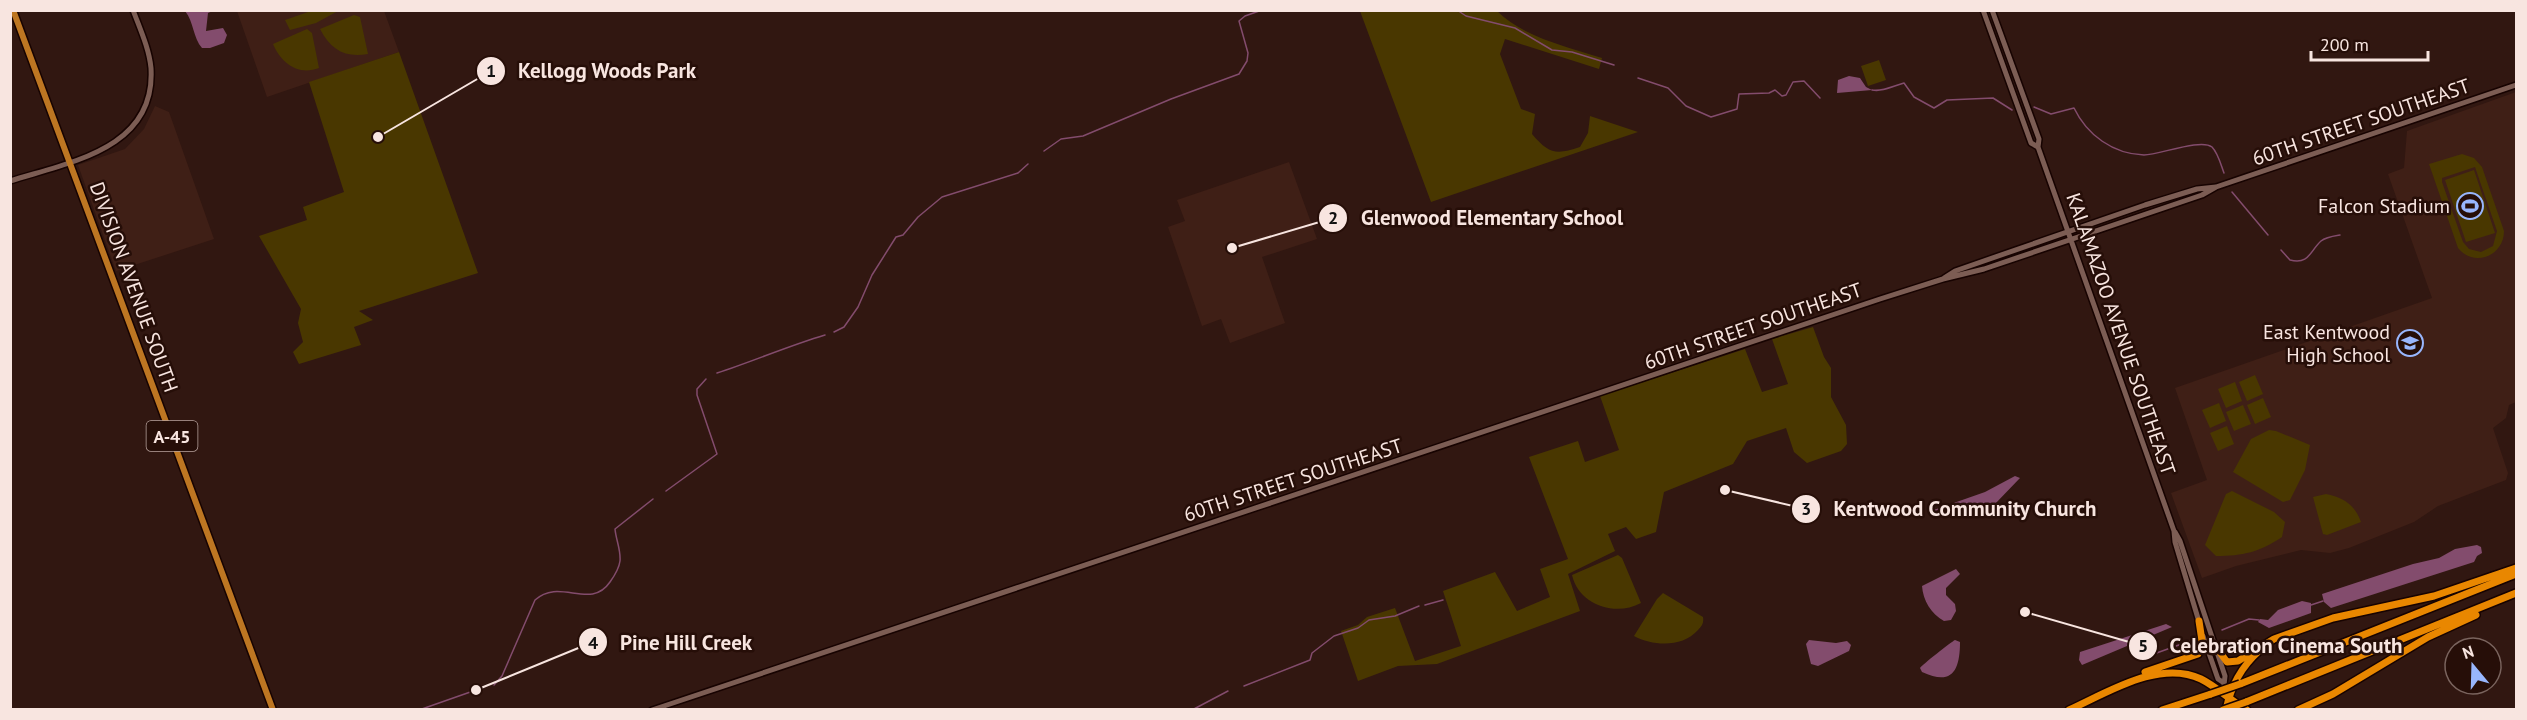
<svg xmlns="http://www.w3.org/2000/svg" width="2527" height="720" font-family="'PT Sans',sans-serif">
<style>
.built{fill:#3f1f16}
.green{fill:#493700;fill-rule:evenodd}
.water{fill:#834c6d}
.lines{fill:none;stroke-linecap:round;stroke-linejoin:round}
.stream{stroke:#834c6d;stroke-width:1.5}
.secondary-casing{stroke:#170301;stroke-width:8}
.primary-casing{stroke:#170301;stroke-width:9}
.highway-casing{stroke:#170301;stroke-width:10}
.secondary{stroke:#7c5d54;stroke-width:5}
.primary{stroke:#bd7622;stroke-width:6}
.highway{stroke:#e98700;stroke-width:7}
.highway-bridge-casing{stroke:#170301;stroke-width:10;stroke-linecap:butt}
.highway-bridge{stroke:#e98700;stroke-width:7}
.labels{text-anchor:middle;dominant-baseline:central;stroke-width:5;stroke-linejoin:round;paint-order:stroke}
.shield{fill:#260e08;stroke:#b9a49f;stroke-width:1.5}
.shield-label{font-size:18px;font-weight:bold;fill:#f8e5e0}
.street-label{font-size:20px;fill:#f8e5e0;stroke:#260e08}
.poi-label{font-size:20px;fill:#f8e5e0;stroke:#260e08;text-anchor:end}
.leader{fill:none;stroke:#f8e5e0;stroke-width:2}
.callout-dot{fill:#f8e5e0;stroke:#260e08;stroke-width:2}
.mark-label{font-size:18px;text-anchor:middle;font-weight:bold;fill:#111}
.callout-label{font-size:21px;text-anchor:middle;font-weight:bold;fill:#f8e5e0;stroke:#260e08;stroke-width:5;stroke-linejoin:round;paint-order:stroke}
</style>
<rect width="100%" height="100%" fill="#311711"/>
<!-- built -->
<path class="built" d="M 237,11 L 384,11 L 399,52 L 267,97 Z
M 2516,92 L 2516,402 L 2509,405 L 2506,418 L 2493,428 L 2508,473 L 2506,480 L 2438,506 L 2414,522 L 2349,548 L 2330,553 L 2301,550 L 2236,566 L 2202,578 L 2171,493 L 2207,480 L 2175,388 L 2432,298 L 2388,174 L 2404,168 L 2407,131 Z
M 155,106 L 169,112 L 214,239 L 116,271 L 78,165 L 125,149 L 144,129 Z
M 1289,162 L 1317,239 L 1262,257 L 1285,323 L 1230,343 L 1221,319 L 1202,326 L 1168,227 L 1185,221 L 1177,200 Z"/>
<!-- green -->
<path class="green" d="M 311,11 L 338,11 L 316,23 L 290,30 L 285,20 Z
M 1360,11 L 1497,11 C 1523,37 1568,47 1602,58 L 1599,69 L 1505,39 L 1500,54 L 1521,109 L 1535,114 L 1532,134 C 1549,154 1556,155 1580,147 L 1588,133 L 1590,116 L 1638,132 L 1431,202 Z
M 354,15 L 360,17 L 368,54 C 345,58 331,50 320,29 Z
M 307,29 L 312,33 L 319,68 C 298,76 281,63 273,44 Z
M 399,52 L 478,273 L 359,311 L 373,320 L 354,327 L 361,345 L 299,364 L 293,352 L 303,342 L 298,323 L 301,309 L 259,236 L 307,220 L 303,207 L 344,192 L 309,82 Z
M 1879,60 L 1886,80 L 1868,86 L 1861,66 Z
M 2462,154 L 2474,158 L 2482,167 L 2504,231 C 2504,256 2474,268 2458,248 L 2429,164 ZM 2475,167 L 2497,231 L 2493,246 L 2481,252 L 2469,249 L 2463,242 L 2442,182 L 2442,178 Z
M 2474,170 L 2495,233 L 2466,242 L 2445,180 Z
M 1813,327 L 1824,357 L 1831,368 L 1831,397 L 1846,425 L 1847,444 L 1841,451 L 1807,463 L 1794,452 L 1786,428 L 1747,441 L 1733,464 L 1664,492 L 1656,532 L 1636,539 L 1626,527 L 1608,534 L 1615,551 L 1568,574 L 1580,611 L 1437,664 L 1398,666 L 1358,681 L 1341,631 L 1358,625 L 1367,617 L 1395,608 L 1415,661 L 1461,646 L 1443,591 L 1495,572 L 1517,611 L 1550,597 L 1540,569 L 1568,559 L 1529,457 L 1578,441 L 1585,462 L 1619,450 L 1600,396 L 1745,349 L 1762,392 L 1788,384 L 1772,339 Z
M 2255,375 L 2263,394 L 2247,401 L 2239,382 Z
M 2235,382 L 2242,401 L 2226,408 L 2218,389 Z
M 2263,398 L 2271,417 L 2255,424 L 2247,405 Z
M 2219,403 L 2226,421 L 2210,428 L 2202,410 Z
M 2243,405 L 2251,424 L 2234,431 L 2226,412 Z
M 2227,426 L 2234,444 L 2218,451 L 2210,433 Z
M 2269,430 L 2276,431 L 2310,445 L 2305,470 L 2290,500 L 2283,502 L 2233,472 L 2251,439 Z
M 2232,491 L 2274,512 L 2285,522 L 2282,537 C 2260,552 2243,556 2216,556 L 2205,545 L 2226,494 Z
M 2326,494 C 2343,497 2355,505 2361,522 L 2327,535 L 2323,534 L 2313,497 Z
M 1618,555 L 1622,558 L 1641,603 C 1615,617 1579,605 1572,575 Z
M 1663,593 L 1703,617 C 1704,623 1702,626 1698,630 C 1682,648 1653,646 1634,636 L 1657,599 Z"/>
<!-- water -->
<path class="water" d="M 185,11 L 213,11 L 208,13 L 206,31 L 223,28 L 227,35 L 224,43 L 210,48 L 202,48 C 193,38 194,22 185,11 Z
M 1849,76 L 1860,78 L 1866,87 L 1872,90 L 1837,93 L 1838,80 Z
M 2015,476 L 2020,478 L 1994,505 L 1984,513 L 1954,507 L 1928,512 L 1985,492 Z
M 2477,545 L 2481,547 L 2482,553 L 2477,556 L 2474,562 L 2331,608 L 2324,602 L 2322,594 L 2413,564 L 2439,558 L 2455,549 Z
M 1956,569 L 1960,574 L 1946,588 L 1946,595 L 1955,604 L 1956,611 L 1951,620 L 1944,621 C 1931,614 1923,600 1922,586 Z
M 2302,601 L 2311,603 L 2311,613 L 2269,628 L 2258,622 L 2260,619 L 2268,620 L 2278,610 Z
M 2166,624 L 2172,627 L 2082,665 L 2079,660 L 2080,652 Z
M 1809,640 L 1836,643 L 1847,641 L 1851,645 L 1849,651 L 1818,666 L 1811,664 L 1806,644 Z
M 1955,640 L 1960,642 C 1960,671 1952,686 1922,672 L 1920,668 C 1922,665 1951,642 1955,640 Z"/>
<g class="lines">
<!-- stream -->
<path class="stream" d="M 1457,10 L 1466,16 L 1515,28 L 1552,50 L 1572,52 L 1614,65
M 1638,78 L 1668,88 L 1686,106 L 1711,117 L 1737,109 L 1739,94 L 1769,93 L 1775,90 L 1782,96 L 1786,95 L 1793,82 L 1804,81 L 1820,98
M 1872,90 C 1883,92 1893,86 1904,83 L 1914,97 L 1934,108 L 1947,100 L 1993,98 L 2012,110
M 2034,107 L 2051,114 L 2074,108 C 2087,135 2113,154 2144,155 C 2159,155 2201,138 2212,147 C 2218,153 2221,165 2224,173
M 1044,151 L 1061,139 L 1083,136 L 1171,99 L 1239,74 L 1247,61 L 1248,53 L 1239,21 L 1245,16 L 1262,10
M 2232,192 L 2268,235
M 2281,250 L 2290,260 C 2309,265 2310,251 2321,241 C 2326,237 2334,236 2340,235
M 834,332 L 844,327 L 858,307 L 872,275 L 896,237 L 903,235 L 918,217 L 942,197 L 1018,173 L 1028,164
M 717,373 C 754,361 788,346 825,335
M 666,491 L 717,454 L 697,395 L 697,389 L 706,379
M 1425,605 L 1443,600
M 2311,605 L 2323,601
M 2222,630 L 2249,619 L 2259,620
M 2151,655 L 2190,641
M 494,685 L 502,676 L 535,600 C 560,577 590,611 610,582 C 615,575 619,569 620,561 C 621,550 616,540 615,529 L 653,499
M 1244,686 L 1310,660 L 1312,653 L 1334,636 L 1358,628 L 1369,620 L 1395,616 L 1419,606
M 419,710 L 476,690
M 1192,710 L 1228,691"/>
<defs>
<path id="secondary" d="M 1983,10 L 2031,143 L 2038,147
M 1992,10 L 2039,139 L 2038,147 L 2174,531 L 2175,542 L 2200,625
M 10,181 C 70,162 156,149 151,68 C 149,48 140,29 133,10
M 1944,278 L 1955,271 L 2145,205 L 2197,189 L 2216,187 L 2516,85
M 2175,532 L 2180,541 L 2225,676 L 2224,685
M 2203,636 L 2218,679 L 2224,683
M 652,710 L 1880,299 L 1943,279 L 1984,269 L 2202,195 L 2216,187"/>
<path id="primary" d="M 13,10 L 273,710"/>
<path id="highway" d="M 2216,647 L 2227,662 L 2238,661 L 2274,639 L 2333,618 L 2434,596 L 2516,568
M 2145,672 L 2198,654 L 2202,641 L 2199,621
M 2240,684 L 2516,574
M 2246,702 L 2516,593
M 2069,710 C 2107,693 2159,659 2201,679 C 2217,687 2231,701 2247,710
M 2162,710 L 2211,694
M 2226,710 C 2231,685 2241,667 2259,651
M 2298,710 L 2333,694 L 2428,637 L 2476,615"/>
</defs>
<!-- secondary casing -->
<use href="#secondary" class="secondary-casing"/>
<!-- primary casing -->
<use href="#primary" class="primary-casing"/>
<!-- highway casing -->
<use href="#highway" class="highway-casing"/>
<!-- secondary -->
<use href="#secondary" class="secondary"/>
<!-- primary -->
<use href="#primary" class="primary"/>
<!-- highway -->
<use href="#highway" class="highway"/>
<defs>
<path id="highway-bridge" d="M 2211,694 L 2240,684
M 2223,710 L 2246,702"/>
</defs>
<!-- highway-bridge casing -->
<use href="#highway-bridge" class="highway-bridge-casing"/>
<!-- highway-bridge -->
<use href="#highway-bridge" class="highway-bridge"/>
</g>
<!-- icons -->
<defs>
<symbol id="stadium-ring" viewBox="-11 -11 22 22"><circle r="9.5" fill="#260e08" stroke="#98b6fd" stroke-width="1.5"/><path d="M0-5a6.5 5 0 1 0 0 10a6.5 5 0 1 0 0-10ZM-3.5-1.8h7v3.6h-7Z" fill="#98b6fd"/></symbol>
<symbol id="school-ring" viewBox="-11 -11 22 22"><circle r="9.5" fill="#260e08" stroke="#98b6fd" stroke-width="1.5"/><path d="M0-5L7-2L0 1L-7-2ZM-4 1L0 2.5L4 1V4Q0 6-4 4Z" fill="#98b6fd"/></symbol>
</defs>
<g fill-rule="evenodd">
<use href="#stadium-ring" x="2455" y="191" width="30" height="30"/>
<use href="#school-ring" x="2395" y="328" width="30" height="30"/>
</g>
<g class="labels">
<!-- shield labels -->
<rect class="shield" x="146.5" y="421" width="51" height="30" rx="4.5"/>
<g class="shield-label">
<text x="172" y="436">A-45</text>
</g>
<!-- street labels -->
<g class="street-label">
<text transform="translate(2361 122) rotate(-19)">60TH STREET SOUTHEAST</text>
<text transform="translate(134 287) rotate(70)">DIVISION AVENUE SOUTH</text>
<text transform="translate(1753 326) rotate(-19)">60TH STREET SOUTHEAST</text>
<text transform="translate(2121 334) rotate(71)">KALAMAZOO AVENUE SOUTHEAST</text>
<text transform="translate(1293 480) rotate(-18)">60TH STREET SOUTHEAST</text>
</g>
<!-- poi labels -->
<g class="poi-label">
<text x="2450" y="206">Falcon Stadium</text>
<text x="2390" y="332">East Kentwood<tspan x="2390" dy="23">High School</tspan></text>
</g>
</g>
<!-- callouts -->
<path class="leader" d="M378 137L491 71M1232 248L1333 218M1725 490L1806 509M476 690L593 642M2025 612L2143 646"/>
<g class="callout-dot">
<circle cx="378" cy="137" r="6"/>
<circle cx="1232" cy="248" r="6"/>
<circle cx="1725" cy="490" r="6"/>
<circle cx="476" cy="690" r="6"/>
<circle cx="2025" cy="612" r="6"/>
<circle cx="491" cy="71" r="15"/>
<circle cx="1333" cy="218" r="15"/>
<circle cx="1806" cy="509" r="15"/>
<circle cx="593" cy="642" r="15"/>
<circle cx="2143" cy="646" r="15"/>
</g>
<g class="mark-label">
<text x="491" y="77">1</text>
<text x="1333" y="224">2</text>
<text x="1806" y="515">3</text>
<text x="593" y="649">4</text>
<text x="2143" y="652">5</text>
</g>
<g class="callout-label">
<text x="607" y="78">Kellogg Woods Park</text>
<text x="1492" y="225">Glenwood Elementary School</text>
<text x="1965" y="516">Kentwood Community Church</text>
<text x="686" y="650">Pine Hill Creek</text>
<text x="2286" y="653">Celebration Cinema South</text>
</g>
<!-- border -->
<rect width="2527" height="720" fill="none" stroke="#f8e5e0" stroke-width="24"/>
<!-- north arrow -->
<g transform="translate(2473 666) rotate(341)"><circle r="28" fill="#260e08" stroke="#7a645e" stroke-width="1.5"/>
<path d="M0-4.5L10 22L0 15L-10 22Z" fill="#98b6fd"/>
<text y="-9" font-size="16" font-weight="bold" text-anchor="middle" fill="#f8e5e0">N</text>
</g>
<!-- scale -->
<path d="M2311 51v9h117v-9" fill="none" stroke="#f8e5e0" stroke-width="3"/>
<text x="2320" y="51" font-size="18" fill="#f8e5e0" stroke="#260e08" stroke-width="4.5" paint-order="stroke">200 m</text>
</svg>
